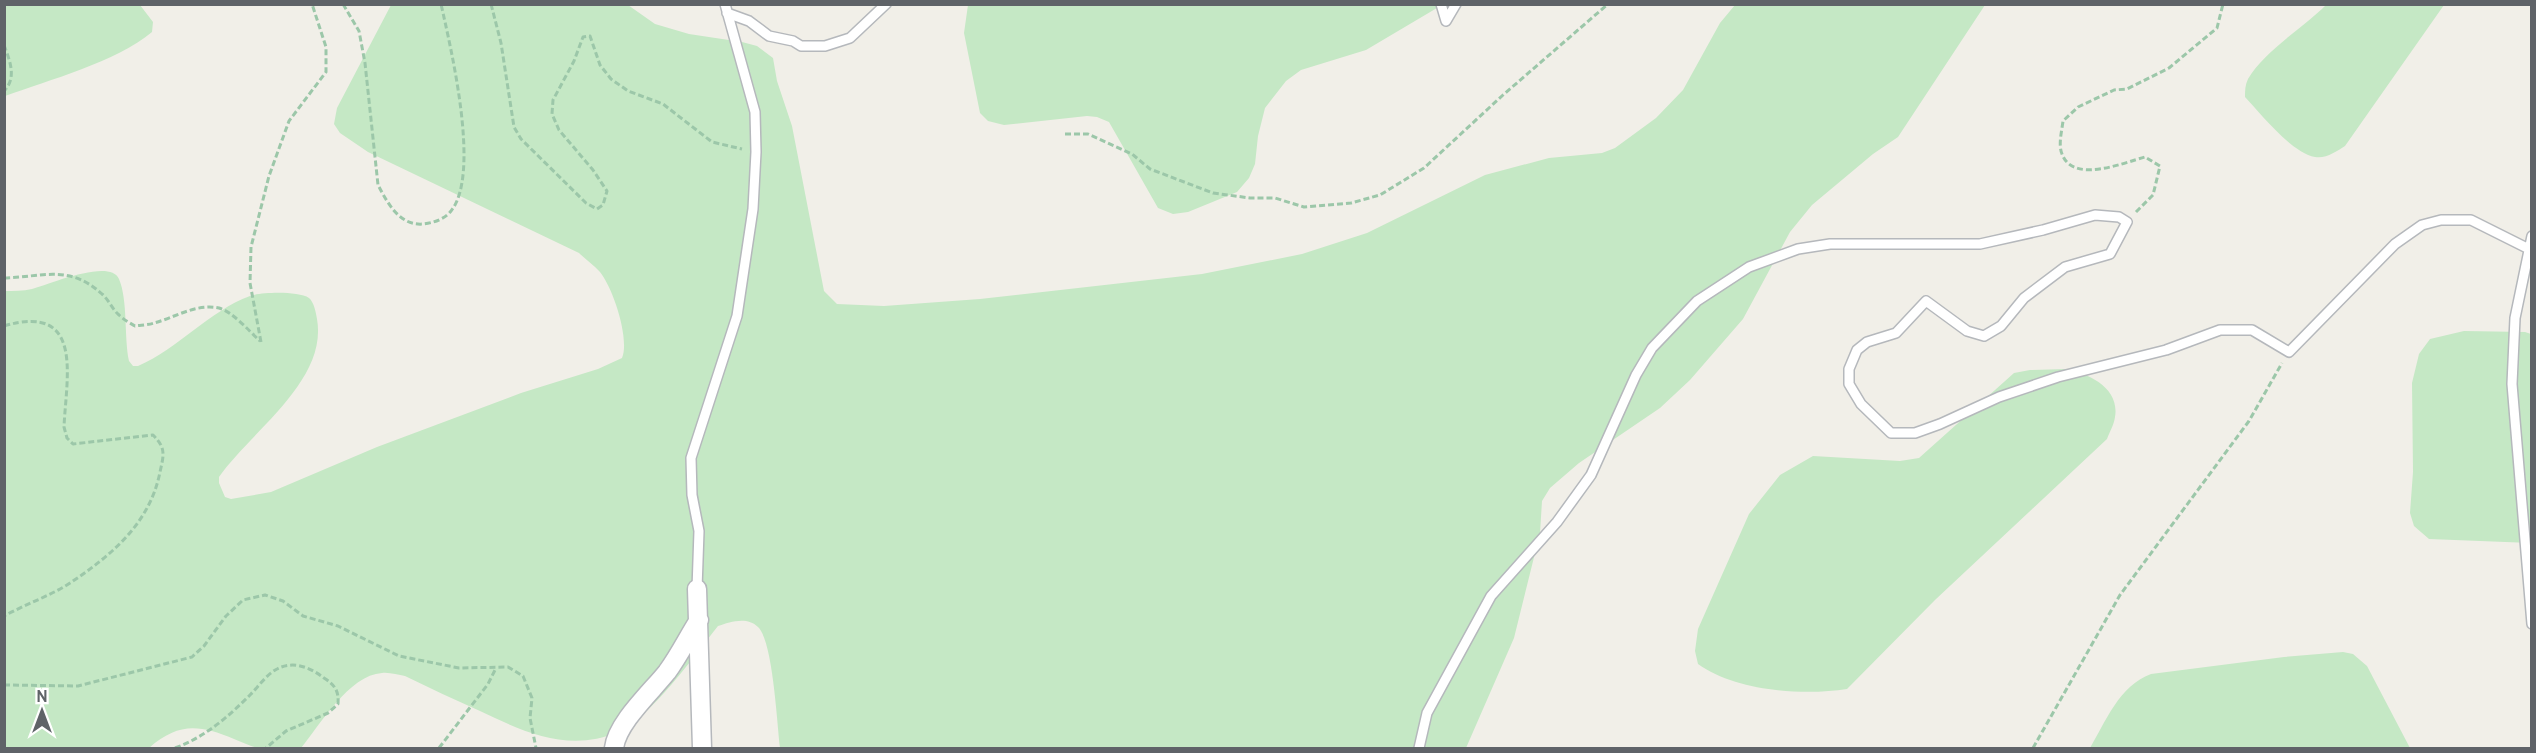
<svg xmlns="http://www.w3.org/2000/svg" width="2536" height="753" font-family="Overpass,sans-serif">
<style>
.green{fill:#c5e8c5}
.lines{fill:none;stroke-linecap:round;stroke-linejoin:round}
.lane-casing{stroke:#b5b8bc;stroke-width:12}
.street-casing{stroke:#b5b8bc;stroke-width:21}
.path{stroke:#9cc7a9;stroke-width:3;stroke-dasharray:6 3;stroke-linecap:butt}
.lane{stroke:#fff;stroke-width:9}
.street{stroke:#fff;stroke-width:18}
</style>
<rect width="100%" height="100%" fill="#f1efe8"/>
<!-- green -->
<path class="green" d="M 5,4 L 140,5 L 153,22 L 152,32 C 116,62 49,80 5,96 Z
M 391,5 L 628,5 L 655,24 L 689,34 L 742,42 L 757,46 L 773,58 L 777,81 L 792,126 L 824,291 L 837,304 L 884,306 L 980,299 L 1202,274 L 1302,254 L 1367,233 L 1485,175 L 1549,158 L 1602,153 L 1615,148 L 1656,118 L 1683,90 L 1720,23 L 1735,5 L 1985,5 L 1898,137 L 1873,154 L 1812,205 L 1790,232 L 1743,319 L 1690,380 L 1660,408 L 1579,463 L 1550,488 L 1542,501 L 1540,533 L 1514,638 L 1466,748 L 780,748 C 777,724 773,641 758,627 C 747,616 730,622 718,626 C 695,655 651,717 618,732 C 569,753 524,732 480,711 C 455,700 430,688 405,676 C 398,675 389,672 382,673 C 349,675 320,725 301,748 C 288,748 273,750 259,748 C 251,747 242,742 234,739 C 198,724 178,723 149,748 L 5,748 L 5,291 C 13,291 23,291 32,289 C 48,285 110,258 119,279 C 128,300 124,338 129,361 L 133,366 L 138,366 C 178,349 209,311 250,296 C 262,292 298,291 309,298 C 314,302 316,313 317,319 C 328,381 250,432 219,477 L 219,483 L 225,497 L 231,499 L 271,492 L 377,447 L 521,393 L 598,369 L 622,358 C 630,339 613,288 600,272 C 594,265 585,259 579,253 L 368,152 L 340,133 L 334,124 L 337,108 Z
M 968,5 L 1442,5 L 1366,50 L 1301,70 L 1286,81 L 1265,108 L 1258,136 L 1255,164 L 1249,178 L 1237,192 L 1188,212 L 1173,214 L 1158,208 L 1109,122 L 1097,117 L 1087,116 L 1004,125 L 988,121 L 980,113 L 964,33 Z
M 2326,5 L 2444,5 L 2345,146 C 2337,151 2326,159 2315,157 C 2292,153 2261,114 2245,97 C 2245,91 2245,85 2248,79 C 2264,51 2303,28 2326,5 Z
M 2464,331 L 2525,332 L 2531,334 L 2531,543 L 2429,539 L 2414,526 L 2410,513 L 2413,472 L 2412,383 L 2419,354 L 2430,339 Z
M 2067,369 C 2089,374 2120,388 2115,417 C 2114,425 2109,433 2107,439 L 1935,600 L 1847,689 C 1803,696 1735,691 1698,664 L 1695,651 L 1698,629 L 1749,514 L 1780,475 L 1813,456 L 1900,461 L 1919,458 L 2014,373 L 2030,370 Z
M 2343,652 L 2353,654 L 2367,666 L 2410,748 L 2090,748 C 2106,721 2119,686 2151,674 L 2284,657 Z"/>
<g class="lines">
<defs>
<path id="lane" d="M 1441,4 L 1446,21 L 1456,4
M 727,13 L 749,21 L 769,36 L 793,41 L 801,46 L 825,46 L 850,38 L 886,4
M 2532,236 L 2515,318 L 2512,384 L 2532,624
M 697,589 L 699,531 L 692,495 L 691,458 L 737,316 L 753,209 L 756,152 L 755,112 L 725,4
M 1419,748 L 1427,713 L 1491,596 L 1557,522 L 1591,475 L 1636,375 L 1652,348 L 1697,301 L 1749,267 L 1798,249 L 1830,244 L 1980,244 L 2043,230 L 2095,215 L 2119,217 L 2127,222 L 2110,254 L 2065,267 L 2024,298 L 2001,326 L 1984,336 L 1967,331 L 1926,301 L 1896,333 L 1867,342 L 1857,350 L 1849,369 L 1849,384 L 1861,404 L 1891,433 L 1915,433 L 1940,424 L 1999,397 L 2058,377 L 2166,350 L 2220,330 L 2252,330 L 2289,352 L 2395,244 L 2422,225 L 2441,220 L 2471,220 L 2529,249"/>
<path id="street" d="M 697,589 L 702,748
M 614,748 C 617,723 651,692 667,672 C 679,656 688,637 699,620"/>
</defs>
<!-- lane casing -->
<use href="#lane" class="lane-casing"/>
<!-- street casing -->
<use href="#street" class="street-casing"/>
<!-- path -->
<path class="path" d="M 343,4 L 359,31 L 365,63 L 378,185 C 388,204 400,226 423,224 C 433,223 445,219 451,211 C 481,174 451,49 441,4
M 491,4 L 501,43 L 514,127 L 521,139 L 586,203 L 597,209 L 603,205 L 607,191 L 593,170 L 559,130 L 552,114 L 553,100 L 574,61 L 583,37 L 590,36 L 600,65 L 611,79 L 628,91 L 663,104 L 712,142 L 742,149
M 4,45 C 10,61 17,78 4,91
M 1065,134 L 1088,134 L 1132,154 L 1150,169 L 1213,193 L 1250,198 L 1275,198 L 1304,207 L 1351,203 L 1380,195 L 1424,168 L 1503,95 L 1608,4
M 2136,212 L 2153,195 L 2160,166 L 2145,157 C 2123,163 2073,184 2062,154 C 2058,145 2062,130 2063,121 L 2078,107 L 2114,90 L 2127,89 L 2169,68 L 2217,28 L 2223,4
M 4,278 C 43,277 69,264 102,294 C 109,300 112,309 119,315 C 124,320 130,323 135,326 C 141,325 148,325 154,323 C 174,318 196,303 219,308 C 233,312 249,331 260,341
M 4,326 C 85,302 66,378 64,427 L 67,438 L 73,444 L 153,435 C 166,448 164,454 160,472 C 150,523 112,555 70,583 C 50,596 26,604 4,616
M 261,342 L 250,283 L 251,247 L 269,176 L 289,121 L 326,72 L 326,47 L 312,4
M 4,685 L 78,686 L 192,657 L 204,646 L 226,616 L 243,600 L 265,595 L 283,601 L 303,616 L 338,626 L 399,656 L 459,668 L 508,667 L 523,676 L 532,698 L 530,718 L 536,748
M 175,748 C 205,737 228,717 250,695 C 258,687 267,674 277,669 C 294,660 311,668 324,678 C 335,685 339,691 338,704 L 328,713 L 286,731 L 266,748
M 439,748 L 488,684 L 496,668
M 2033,748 L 2120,595 L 2249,421 L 2282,363"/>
<!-- lane -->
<use href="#lane" class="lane"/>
<!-- street -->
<use href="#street" class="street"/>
</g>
<!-- border -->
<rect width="2536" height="753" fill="none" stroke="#5f6368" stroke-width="12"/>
<!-- north arrow -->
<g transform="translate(42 711)" stroke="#ffffff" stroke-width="4.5" paint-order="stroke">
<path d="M0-4.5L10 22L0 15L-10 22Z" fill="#5f6368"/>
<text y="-9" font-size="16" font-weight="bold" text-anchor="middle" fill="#5f6368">N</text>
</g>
</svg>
